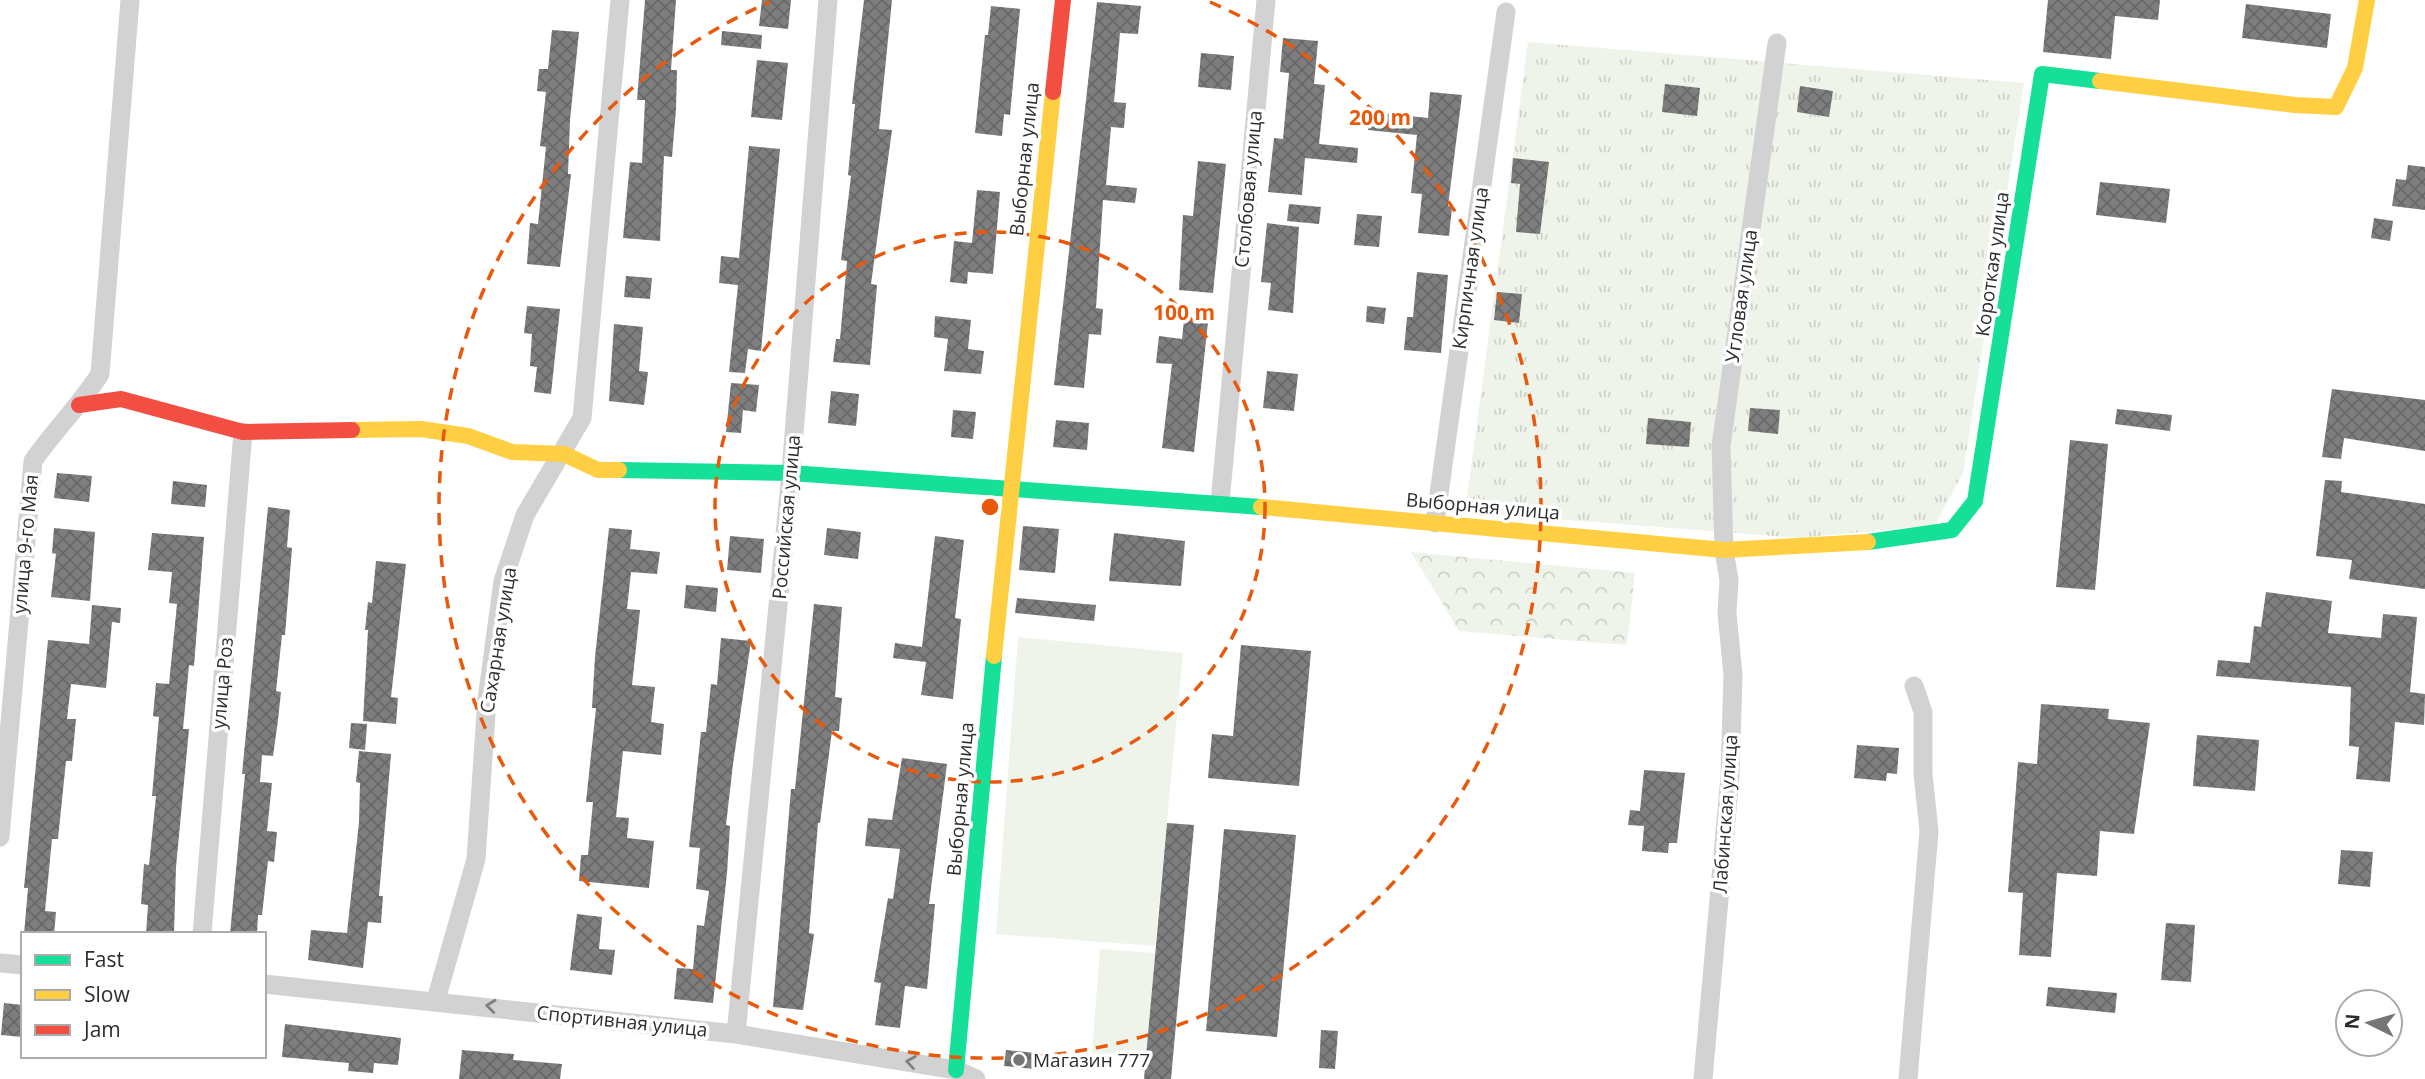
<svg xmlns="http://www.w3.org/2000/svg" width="2425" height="1079" font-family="'Open Sans',sans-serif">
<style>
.grass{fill:url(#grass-tufts)}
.forest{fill:url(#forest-crowns)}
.pitch{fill:#eef4ea}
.building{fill:url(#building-cross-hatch)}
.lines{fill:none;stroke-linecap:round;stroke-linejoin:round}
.street{stroke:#d2d2d2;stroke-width:19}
.fast{stroke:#16e098;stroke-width:16}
.slow{stroke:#ffcf43;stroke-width:16}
.jam{stroke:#f24e42;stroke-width:16}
.oneway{stroke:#808080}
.ring{fill:none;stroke:#e8590c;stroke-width:3.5;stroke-dasharray:12 9}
.poi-dot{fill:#767676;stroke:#fff;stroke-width:2.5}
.labels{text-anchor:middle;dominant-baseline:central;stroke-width:7;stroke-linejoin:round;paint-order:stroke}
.street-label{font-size:19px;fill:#2d2d2d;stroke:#fff}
.poi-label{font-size:19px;fill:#2d2d2d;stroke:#fff;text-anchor:start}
.centre{fill:#e8590c;stroke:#fff;stroke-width:3.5}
.ring-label{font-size:21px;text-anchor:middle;font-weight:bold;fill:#e8590c;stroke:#fff;stroke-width:7;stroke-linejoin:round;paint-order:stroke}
</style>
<defs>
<pattern id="grass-tufts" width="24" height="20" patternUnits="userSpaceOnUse" patternTransform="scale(1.75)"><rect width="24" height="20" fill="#eef4ea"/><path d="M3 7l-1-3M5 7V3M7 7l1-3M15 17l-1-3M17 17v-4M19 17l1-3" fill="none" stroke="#ccd2c9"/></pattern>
<pattern id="forest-crowns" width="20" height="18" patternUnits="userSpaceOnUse" patternTransform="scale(1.75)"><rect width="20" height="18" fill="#eef4ea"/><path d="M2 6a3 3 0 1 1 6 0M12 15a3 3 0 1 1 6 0" fill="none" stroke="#ccd2c9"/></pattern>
<pattern id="building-cross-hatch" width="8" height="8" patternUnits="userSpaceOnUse" patternTransform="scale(1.75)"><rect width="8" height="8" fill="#7e7e7e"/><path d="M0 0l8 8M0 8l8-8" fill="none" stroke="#686868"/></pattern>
</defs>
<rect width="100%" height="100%" fill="#fff"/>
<!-- grass -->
<path class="grass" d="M 1528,42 L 2024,83 L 1963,473 L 1935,525 L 1798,538 L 1465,512 Z"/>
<!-- forest -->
<path class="forest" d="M 1411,552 L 1635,573 L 1627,645 L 1459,631 Z"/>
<!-- pitch -->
<path class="pitch" d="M 1018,637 L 1183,653 L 1155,946 L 996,934 Z
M 1100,949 L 1155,953 L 1147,1057 L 1092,1053 Z"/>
<!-- building -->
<path class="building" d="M 645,0 L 676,0 L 671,70 L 677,70 L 676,109 L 672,157 L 664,156 L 660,241 L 623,238 L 630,162 L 642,163 L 645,100 L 637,100 Z
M 762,0 L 791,0 L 788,29 L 759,26 Z
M 864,0 L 892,0 L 879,129 L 892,130 L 871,284 L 877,285 L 870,365 L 833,362 L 836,339 L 840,339 L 847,261 L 841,260 L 851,176 L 848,175 L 855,104 L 852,104 Z
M 2048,0 L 2160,0 L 2158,20 L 2115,16 L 2111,59 L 2043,52 Z
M 1097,2 L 1141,6 L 1138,34 L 1120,33 L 1114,102 L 1126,103 L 1124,128 L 1111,127 L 1106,185 L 1137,188 L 1135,203 L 1103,200 L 1096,308 L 1103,309 L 1101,335 L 1089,334 L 1084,388 L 1054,385 Z
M 2246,4 L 2331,14 L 2327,48 L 2242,38 Z
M 991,6 L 1020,9 L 1010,115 L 1004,114 L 1002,136 L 975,133 L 985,35 L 988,35 Z
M 552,30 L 579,32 L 570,120 L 568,174 L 571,174 L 560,267 L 527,264 L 530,223 L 538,224 L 546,147 L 540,146 L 546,92 L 537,91 L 539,69 L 548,69 Z
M 722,31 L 762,35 L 761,49 L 721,45 Z
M 1283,38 L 1318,41 L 1314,84 L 1325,85 L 1319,144 L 1358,148 L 1357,163 L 1305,158 L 1302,195 L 1268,192 L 1274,138 L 1283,139 L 1289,73 L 1280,72 Z
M 1201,53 L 1234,56 L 1231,90 L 1198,87 Z
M 757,60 L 788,63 L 782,120 L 751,117 Z
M 1665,84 L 1700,88 L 1697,116 L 1662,112 Z
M 1800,86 L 1833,91 L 1829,117 L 1797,112 Z
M 1430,92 L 1462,95 L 1448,206 L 1452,207 L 1449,236 L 1418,233 L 1422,194 L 1411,193 L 1417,135 L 1368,130 L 1370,112 L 1428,118 Z
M 749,146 L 780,149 L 761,351 L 748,349 L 745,373 L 729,372 L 738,285 L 719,283 L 721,256 L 739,258 Z
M 1513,158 L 1549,162 L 1540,234 L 1516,232 L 1520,184 L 1511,183 Z
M 1198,161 L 1226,164 L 1213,293 L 1179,290 L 1183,215 L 1193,216 Z
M 2408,165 L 2425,167 L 2425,210 L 2392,206 L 2396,179 L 2406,180 Z
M 2100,182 L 2170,189 L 2166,223 L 2096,215 Z
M 977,190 L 1000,192 L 993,274 L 968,272 L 967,284 L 950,282 L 954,241 L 972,243 Z
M 1289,204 L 1321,207 L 1319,224 L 1287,221 Z
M 1357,214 L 1382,216 L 1379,247 L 1354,245 Z
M 2374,218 L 2393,221 L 2390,241 L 2371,238 Z
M 1267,223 L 1299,227 L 1293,313 L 1268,310 L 1271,283 L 1261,282 Z
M 1417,272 L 1448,275 L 1441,353 L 1404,350 L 1407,317 L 1413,317 Z
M 626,276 L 652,278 L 650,299 L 624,297 Z
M 1497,292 L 1522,294 L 1519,323 L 1494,320 Z
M 527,306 L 560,309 L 551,394 L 534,392 L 537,367 L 530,366 L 532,334 L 524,333 Z
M 1367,306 L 1386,308 L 1384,324 L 1366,322 Z
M 935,316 L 971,320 L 968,349 L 984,351 L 981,374 L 944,371 L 948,339 L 934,337 Z
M 1184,320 L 1208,322 L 1194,452 L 1162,448 L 1172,364 L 1156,363 L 1159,336 L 1182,339 Z
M 614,324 L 643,327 L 639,371 L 648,372 L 644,405 L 609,401 Z
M 1267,371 L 1298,374 L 1294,411 L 1263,408 Z
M 731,383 L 759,385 L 756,412 L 743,410 L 741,433 L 726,432 Z
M 2332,389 L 2425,400 L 2425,451 L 2344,438 L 2341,459 L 2322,457 Z
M 831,391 L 859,394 L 856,426 L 828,423 Z
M 1750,408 L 1780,410 L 1778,434 L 1748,431 Z
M 2117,409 L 2172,415 L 2170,431 L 2115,424 Z
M 953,410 L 976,412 L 973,439 L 951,437 Z
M 1648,418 L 1691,422 L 1689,447 L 1646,444 Z
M 1056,420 L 1089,423 L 1087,450 L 1053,447 Z
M 2070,440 L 2108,444 L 2095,590 L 2056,587 Z
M 57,473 L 92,476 L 89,502 L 54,498 Z
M 2325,480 L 2342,481 L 2341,492 L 2425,504 L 2425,589 L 2349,579 L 2352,560 L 2316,556 Z
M 173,481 L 207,485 L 205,507 L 171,504 Z
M 268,507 L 290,510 L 287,547 L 292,548 L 285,635 L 282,635 L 276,691 L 281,692 L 278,720 L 273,756 L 262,755 L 260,782 L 272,783 L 267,831 L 277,832 L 274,862 L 268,861 L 262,915 L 258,915 L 257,934 L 230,934 L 245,774 L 242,774 Z
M 1023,526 L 1059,529 L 1055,573 L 1019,570 Z
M 54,528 L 95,532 L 90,601 L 51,597 L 56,554 L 52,553 Z
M 609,528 L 632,530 L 630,549 L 660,552 L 657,574 L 631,572 L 627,609 L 640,610 L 632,685 L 655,687 L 651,722 L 664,724 L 661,755 L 623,751 L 616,817 L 629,818 L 627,838 L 654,841 L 649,888 L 579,881 L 581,855 L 588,855 L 593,802 L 586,802 L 596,708 L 592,708 L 595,657 Z
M 827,528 L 861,532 L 858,559 L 824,555 Z
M 152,533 L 204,537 L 194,666 L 189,665 L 183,729 L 189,729 L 176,867 L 174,934 L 146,934 L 148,905 L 141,904 L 144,864 L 149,865 L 156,796 L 152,796 L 159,717 L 153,716 L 156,683 L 169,684 L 177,604 L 169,603 L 172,572 L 148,570 Z
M 1114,533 L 1185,541 L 1181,586 L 1109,581 Z
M 730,536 L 764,539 L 761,573 L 727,570 Z
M 935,536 L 964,540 L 955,618 L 961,619 L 953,699 L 921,695 L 926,662 L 893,658 L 895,643 L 922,647 Z
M 376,561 L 406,564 L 391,697 L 398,698 L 396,724 L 363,721 L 368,630 L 365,630 L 368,602 L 372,603 Z
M 686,585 L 718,588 L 716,612 L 684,608 Z
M 2266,592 L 2332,601 L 2328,633 L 2381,638 L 2383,614 L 2417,617 L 2410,692 L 2425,694 L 2424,725 L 2395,722 L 2390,782 L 2356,779 L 2359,747 L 2349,746 L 2351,687 L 2216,676 L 2218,660 L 2250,663 L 2254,626 L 2261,627 Z
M 1017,598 L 1096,605 L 1094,621 L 1015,613 Z
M 814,604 L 842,607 L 835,697 L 842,698 L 839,731 L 832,731 L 820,823 L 818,823 L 809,933 L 814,934 L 803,1010 L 773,1007 L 791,789 L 795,789 Z
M 92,605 L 121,608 L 120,623 L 112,622 L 106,688 L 71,684 L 67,719 L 76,719 L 72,761 L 66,761 L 58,839 L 52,839 L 45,911 L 56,912 L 54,934 L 24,934 L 28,888 L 24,888 L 48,640 L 89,644 Z
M 721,638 L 751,641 L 733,764 L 726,825 L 730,826 L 727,873 L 713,1003 L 674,999 L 677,968 L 693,969 L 697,925 L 704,926 L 709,891 L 696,889 L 700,848 L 689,847 L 701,732 L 706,732 L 711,684 L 717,685 Z
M 1241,645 L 1311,651 L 1299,786 L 1208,778 L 1212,734 L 1233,736 Z
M 2041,704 L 2109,709 L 2108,719 L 2150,723 L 2134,834 L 2100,831 L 2097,876 L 2057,873 L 2051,957 L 2019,955 L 2023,893 L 2008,892 L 2018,762 L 2037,764 Z
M 351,723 L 367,724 L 365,750 L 349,748 Z
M 2197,735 L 2259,740 L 2255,791 L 2193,786 Z
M 1857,745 L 1899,748 L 1897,774 L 1887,773 L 1886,781 L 1854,778 Z
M 359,751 L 391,754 L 379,896 L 383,896 L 381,923 L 368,922 L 363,968 L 308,960 L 311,930 L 347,933 L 359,822 L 360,783 L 356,782 Z
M 902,758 L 947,764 L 929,904 L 935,904 L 927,989 L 905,986 L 900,1028 L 875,1025 L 881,983 L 874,982 L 888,898 L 893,899 L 900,849 L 865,846 L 868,818 L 892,820 Z
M 1644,770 L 1685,773 L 1677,843 L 1669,843 L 1668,853 L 1642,851 L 1644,826 L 1628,825 L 1630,810 L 1640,811 Z
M 1167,823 L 1194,825 L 1171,1079 L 1144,1079 Z
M 1224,829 L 1296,835 L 1277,1037 L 1206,1031 Z
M 2341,850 L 2373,852 L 2370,887 L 2338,884 Z
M 577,914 L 602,917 L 599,949 L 615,950 L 612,975 L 570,970 Z
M 2166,923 L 2195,925 L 2191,982 L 2161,980 Z
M 2048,987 L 2117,993 L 2115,1013 L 2046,1006 Z
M 4,1003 L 23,1005 L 22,1037 L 1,1035 Z
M 285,1024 L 401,1038 L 398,1065 L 374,1063 L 373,1073 L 348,1071 L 349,1063 L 282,1057 Z
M 1321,1030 L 1338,1031 L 1335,1069 L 1319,1068 Z
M 462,1050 L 514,1054 L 513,1060 L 562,1064 L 560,1079 L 459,1079 Z
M 1006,1050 L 1036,1053 L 1035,1069 L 1004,1066 Z"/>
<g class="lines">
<!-- street -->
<path class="street" d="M 1220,503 L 1266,0
M 1435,523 L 1506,12
M 0,837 L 33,461 C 54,431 80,405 100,374 L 130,0
M 202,934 L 243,432
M 0,963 L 23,965
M 264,984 L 736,1034 L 956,1070 L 976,1079
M 436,1000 L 476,859 L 487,699 L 503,581 L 525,515 L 582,418 L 620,0
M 736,1034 L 791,473 L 828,0
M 1703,1079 L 1730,776 L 1733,675 L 1727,613 L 1729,580 L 1724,550 L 1721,446 L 1777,43
M 1908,1079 L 1929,831 L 1923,774 L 1923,712 L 1914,686"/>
<!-- fast -->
<path class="fast" d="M 619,470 L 791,473 L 1261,507
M 1868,542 L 1952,530 L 1975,501 L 2042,74 L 2100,81
M 956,1070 L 994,656"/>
<!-- slow -->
<path class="slow" d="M 2100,81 L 2295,105 L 2336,107 L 2355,68 L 2367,0
M 352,430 L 421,429 L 468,436 L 512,452 L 564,454 L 598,470 L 619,470
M 1261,507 L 1724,550 L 1868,542
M 994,656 L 1053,92"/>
<!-- jam -->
<path class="jam" d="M 1053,92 L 1063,0
M 79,405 L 121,399 L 243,432 L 352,430"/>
</g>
<!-- one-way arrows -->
<defs><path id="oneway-chevron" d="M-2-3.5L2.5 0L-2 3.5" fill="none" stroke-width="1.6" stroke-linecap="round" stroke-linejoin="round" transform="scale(1.75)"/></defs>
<g class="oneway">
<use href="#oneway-chevron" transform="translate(491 1006) rotate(-174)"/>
<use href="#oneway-chevron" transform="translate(911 1062) rotate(-171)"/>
</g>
<!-- distance rings -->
<g class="ring">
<circle cx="990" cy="507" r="275"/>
<path d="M1210 2A551 551 0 1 1 770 2"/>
</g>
<!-- markers -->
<circle class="poi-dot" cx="1019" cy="1060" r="7"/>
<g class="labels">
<!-- street labels -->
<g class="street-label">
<text transform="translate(1024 159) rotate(-84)">Выборная улица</text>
<text transform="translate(1248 189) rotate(-85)">Столбовая улица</text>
<text transform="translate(1992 264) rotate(-82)">Короткая улица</text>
<text transform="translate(1470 268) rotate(-82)">Кирпичная улица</text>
<text transform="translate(1741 296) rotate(-82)">Угловая улица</text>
<text transform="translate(1483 506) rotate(5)">Выборная улица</text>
<text transform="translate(786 517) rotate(-85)">Российская улица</text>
<text transform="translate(25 544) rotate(-85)">улица 9-го Мая</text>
<text transform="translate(498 640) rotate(-81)">Сахарная улица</text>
<text transform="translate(222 683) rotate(-85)">улица Роз</text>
<text transform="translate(960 799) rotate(-85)">Выборная улица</text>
<text transform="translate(1725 814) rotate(-86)">Лабинская улица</text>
<text transform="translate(622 1021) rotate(6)">Спортивная улица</text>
</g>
<!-- poi labels -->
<g class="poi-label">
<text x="1033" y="1060">Магазин 777</text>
</g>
</g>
<circle cx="990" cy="507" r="10" class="centre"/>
<g class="ring-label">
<text x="1380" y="125">200 m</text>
<text x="1184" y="320">100 m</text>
</g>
<!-- legend -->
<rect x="21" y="932" width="245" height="126" fill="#ffffff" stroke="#ababab" stroke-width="2"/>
<rect x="35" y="955" width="35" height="10" fill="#16e098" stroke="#ababab" stroke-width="2"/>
<text x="84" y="967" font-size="21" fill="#2d2d2d">Fast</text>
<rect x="35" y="990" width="35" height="10" fill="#ffcf43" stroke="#ababab" stroke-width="2"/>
<text x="84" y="1002" font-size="21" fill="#2d2d2d">Slow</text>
<rect x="35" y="1025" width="35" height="10" fill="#f24e42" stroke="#ababab" stroke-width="2"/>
<text x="84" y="1037" font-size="21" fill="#2d2d2d">Jam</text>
<!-- north arrow -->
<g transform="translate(2369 1023) rotate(275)"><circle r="33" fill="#ffffff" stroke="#ababab" stroke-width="2"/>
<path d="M0-5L12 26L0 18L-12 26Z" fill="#767676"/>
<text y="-10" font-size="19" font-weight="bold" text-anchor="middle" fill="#2d2d2d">N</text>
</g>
</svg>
